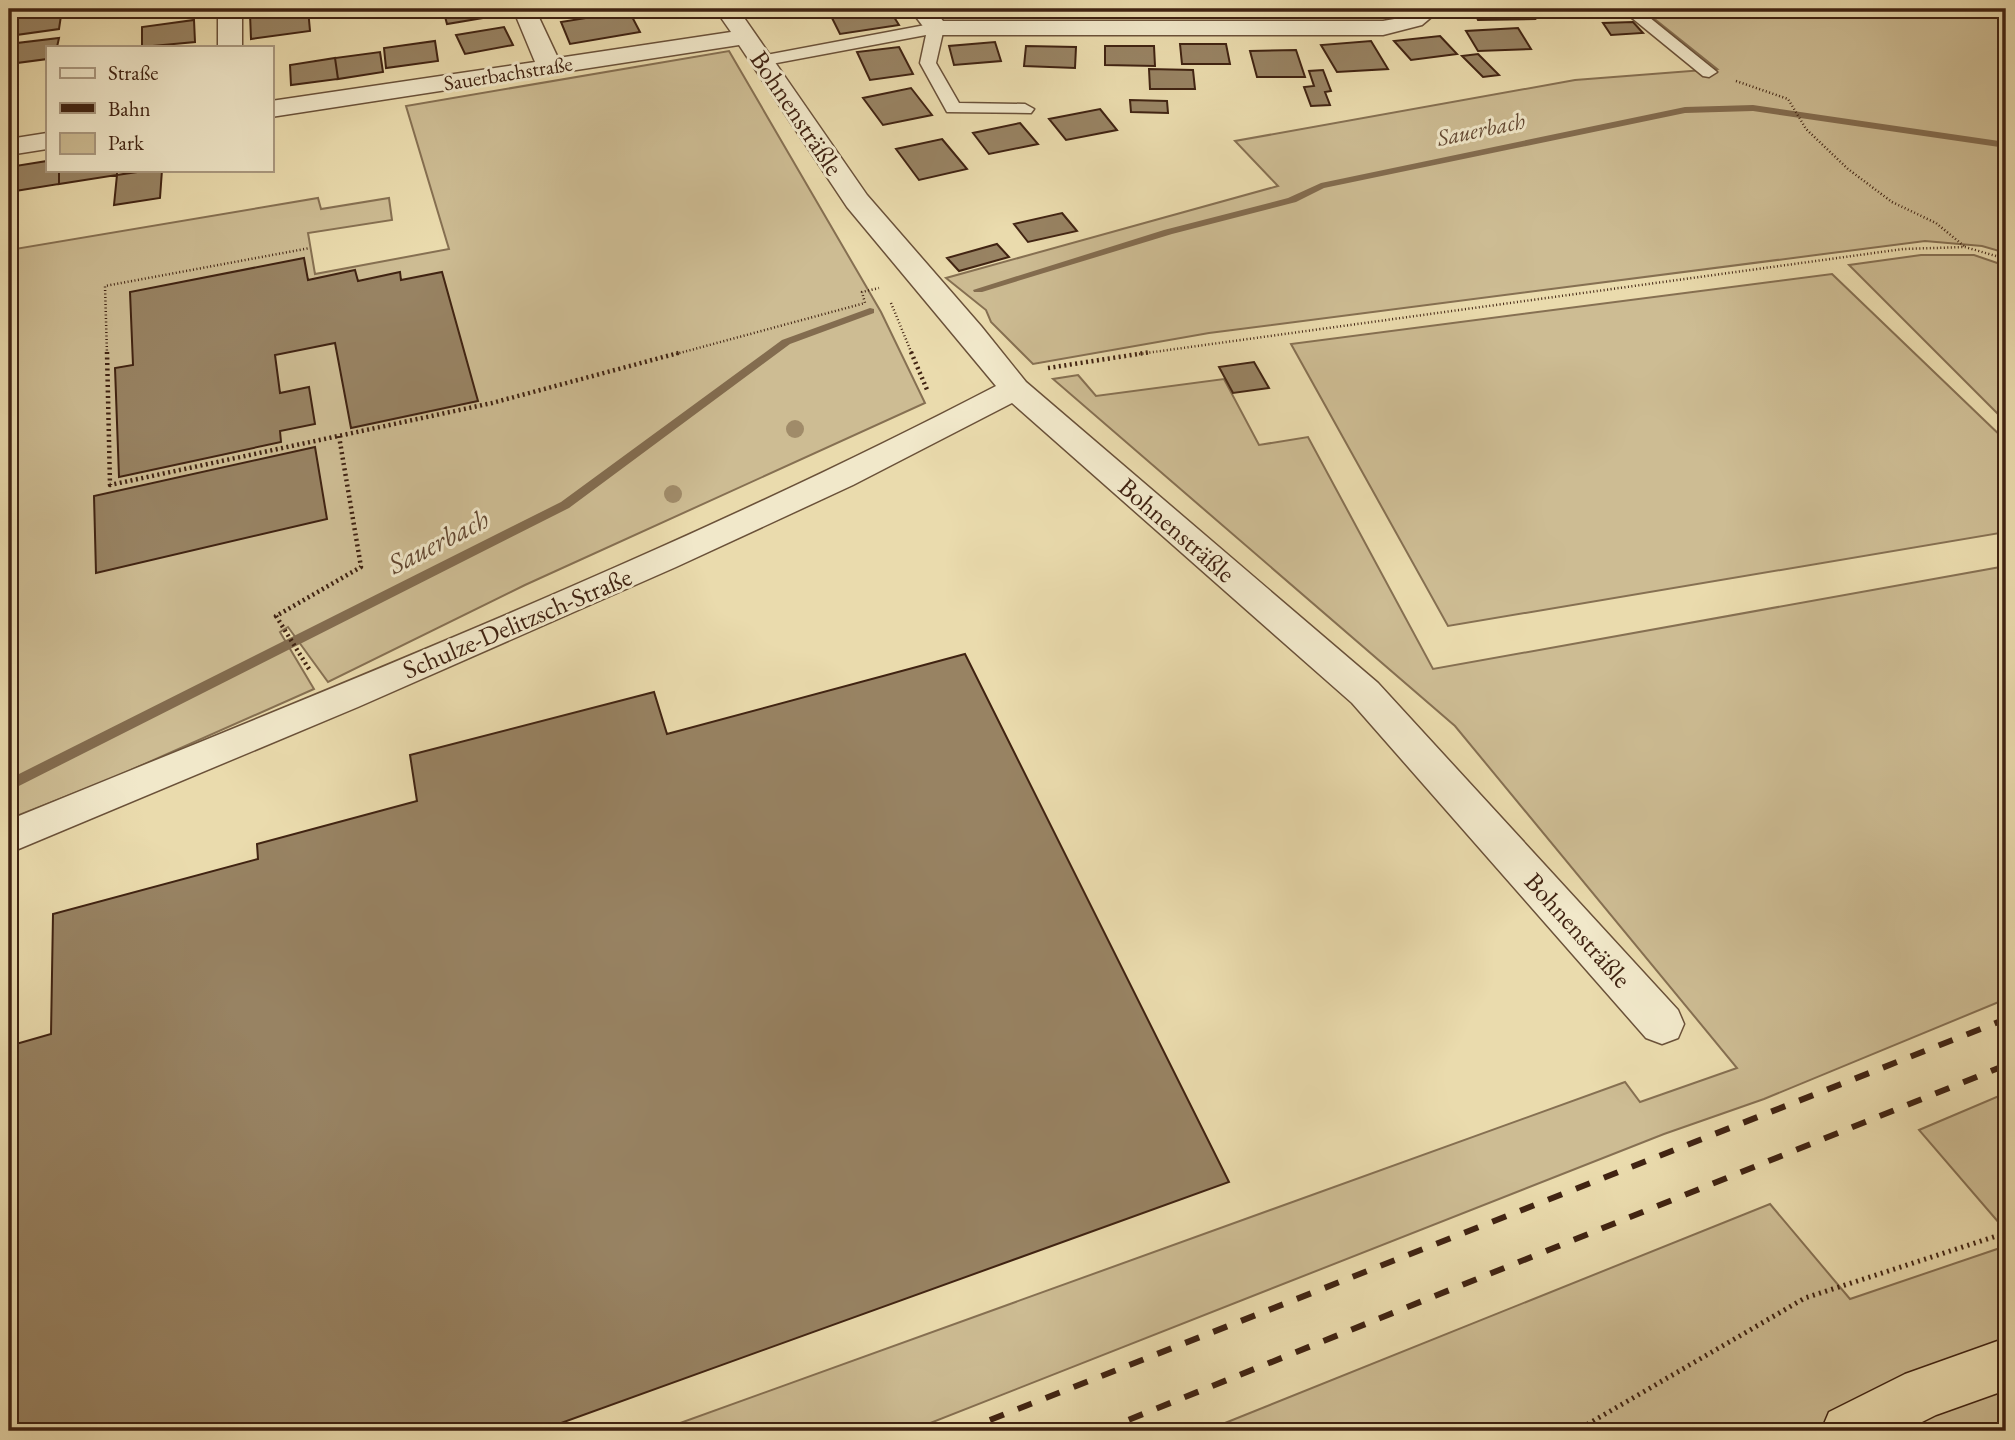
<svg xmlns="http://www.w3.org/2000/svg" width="2015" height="1440" font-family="'EB Garamond',serif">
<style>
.green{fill:#cdbc93;stroke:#867052;stroke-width:2}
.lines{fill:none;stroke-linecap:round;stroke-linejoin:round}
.stream{fill:#836c4f;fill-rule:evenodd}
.building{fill:#988363;stroke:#402312;stroke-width:2}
.lane-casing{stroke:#6a5139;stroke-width:3}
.street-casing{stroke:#6a5139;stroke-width:3}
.highway-casing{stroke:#402312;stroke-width:3}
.path-far2{stroke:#402312;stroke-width:2.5;stroke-dasharray:1 2.5;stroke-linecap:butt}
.path-far1{stroke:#402312;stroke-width:4.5;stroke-dasharray:2 3.5;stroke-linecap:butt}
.path{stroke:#402312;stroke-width:5;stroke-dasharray:2 4.5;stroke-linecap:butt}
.lane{fill:#f1e8ca;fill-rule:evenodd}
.street{fill:#f1e8ca;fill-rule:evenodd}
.highway{fill:#eadbad;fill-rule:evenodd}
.rail{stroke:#402312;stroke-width:6;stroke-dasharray:15 15;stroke-linecap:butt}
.tree{fill:#a08b69}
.labels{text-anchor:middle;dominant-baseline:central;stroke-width:6;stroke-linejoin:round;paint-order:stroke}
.far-street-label{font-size:21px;fill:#402312;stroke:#f1e8ca}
.far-water-label{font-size:23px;font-style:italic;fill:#624731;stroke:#f1e8ca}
.street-label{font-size:26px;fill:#402312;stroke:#f1e8ca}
.water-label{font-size:28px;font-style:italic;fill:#624731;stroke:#f1e8ca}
</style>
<rect width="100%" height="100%" fill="#eadbad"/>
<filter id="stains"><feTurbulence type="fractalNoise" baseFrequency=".00286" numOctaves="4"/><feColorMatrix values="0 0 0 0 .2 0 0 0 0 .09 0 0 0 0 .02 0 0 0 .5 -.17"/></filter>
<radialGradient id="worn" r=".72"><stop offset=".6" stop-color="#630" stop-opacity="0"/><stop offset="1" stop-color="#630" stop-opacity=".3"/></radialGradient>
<!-- green -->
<path class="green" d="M 1642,9 L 2006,9 L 2006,253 L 1982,246 L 1925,241 L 1209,333 L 1033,364 L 991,322 L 986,310 L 946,278 L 1278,186 L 1235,141 L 1575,80 L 1717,69 Z
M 729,51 L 881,312 L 925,403 L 525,585 L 328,682 L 288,627 L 280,632 L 314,689 L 113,778 L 9,819 L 9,250 L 318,198 L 321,209 L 389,198 L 392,220 L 308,233 L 315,274 L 449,249 L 406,106 Z
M 1921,255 L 1974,255 L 2006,266 L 2006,422 L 1849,265 Z
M 1832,274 L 2006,441 L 2006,532 L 1448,626 L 1291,344 Z
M 1078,375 L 1096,396 L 1224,379 L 1259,445 L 1308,437 L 1433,669 L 2006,566 L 2006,999 L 1764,1099 L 1664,1134 L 910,1431 L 658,1431 L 1625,1082 L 1640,1102 L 1737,1068 L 1455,726 L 1053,379 Z
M 2006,1093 L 2006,1231 L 1919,1130 Z
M 1770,1204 L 1850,1299 L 2006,1246 L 2006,1431 L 1205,1431 Z"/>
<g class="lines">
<!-- stream -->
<path class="stream" d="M 1753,105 L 2006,142 L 2006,148 L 1753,111 L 1685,113 L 1324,188 L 1296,202 L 1172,234 L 982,292 L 974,292 L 973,290 L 1164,230 L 1288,198 L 1321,183 L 1685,107 Z
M 870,308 L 874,309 L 874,313 L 790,344 L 569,508 L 9,791 L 9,779 L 561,502 L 782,340 Z"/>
</g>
<!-- building -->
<path class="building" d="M 42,9 L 62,9 L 59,29 L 9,36 L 9,13 Z
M 141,9 L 188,9 L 140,15 Z
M 291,9 L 308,9 L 310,31 L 251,39 L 250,14 Z
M 443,9 L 492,9 L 495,16 L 447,24 Z
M 869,9 L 889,9 L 899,25 L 840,34 L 830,14 Z
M 965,9 L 1018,9 L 1018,13 L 965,13 Z
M 1277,9 L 1334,9 L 1335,11 L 1278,12 Z
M 1473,9 L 1530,9 L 1535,19 L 1478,20 Z
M 629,11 L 640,32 L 570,44 L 561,22 Z
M 194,20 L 195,42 L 142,47 L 142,27 Z
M 1633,22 L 1643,33 L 1611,35 L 1603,23 Z
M 504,27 L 513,45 L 465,54 L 456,35 Z
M 1518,28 L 1531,49 L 1478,51 L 1466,31 Z
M 1440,36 L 1457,54 L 1411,60 L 1394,41 Z
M 59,38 L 57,47 L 47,47 L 47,59 L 9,64 L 9,44 Z
M 435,41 L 438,61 L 386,68 L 384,48 Z
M 1371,41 L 1388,69 L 1337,72 L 1321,45 Z
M 995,42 L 1001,61 L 954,65 L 949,46 Z
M 1180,44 L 1226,44 L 1230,64 L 1182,64 Z
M 1026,46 L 1076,47 L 1075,68 L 1024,66 Z
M 1105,46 L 1154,46 L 1155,66 L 1105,65 Z
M 899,47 L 913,74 L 870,80 L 857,52 Z
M 1296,50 L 1305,77 L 1257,77 L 1250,51 Z
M 380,52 L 383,72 L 338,79 L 335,58 Z
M 1478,54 L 1499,75 L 1483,77 L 1462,56 Z
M 335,58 L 338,79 L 291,85 L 290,65 Z
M 1149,69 L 1193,70 L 1195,89 L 1150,89 Z
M 1323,70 L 1331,91 L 1325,92 L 1330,105 L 1311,106 L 1304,87 L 1314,86 L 1309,71 Z
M 18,85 L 16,107 L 9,108 L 9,87 Z
M 911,88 L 932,115 L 883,125 L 863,98 Z
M 1130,100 L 1167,101 L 1168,113 L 1131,112 Z
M 1100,109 L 1117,130 L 1066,140 L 1049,119 Z
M 1020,123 L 1038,144 L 989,154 L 973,133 Z
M 942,139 L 967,169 L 919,180 L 896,149 Z
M 47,161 L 47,170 L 59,170 L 59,184 L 9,192 L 9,167 Z
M 59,170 L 117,170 L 117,175 L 59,184 Z
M 151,170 L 162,170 L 160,198 L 114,205 L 117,175 Z
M 1062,213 L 1077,231 L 1028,242 L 1014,224 Z
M 997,244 L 1009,257 L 959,271 L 947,258 Z
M 304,258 L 308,280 L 355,270 L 358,281 L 400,272 L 401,280 L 442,272 L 478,401 L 351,428 L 335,343 L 275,355 L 280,393 L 309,387 L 315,424 L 280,431 L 281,442 L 119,477 L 115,368 L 133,365 L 130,292 Z
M 1254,362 L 1269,388 L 1233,393 L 1219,367 Z
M 315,447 L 327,519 L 96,573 L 94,496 Z
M 965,654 L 1229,1182 L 539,1431 L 9,1431 L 9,1046 L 51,1034 L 53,914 L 258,859 L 257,844 L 417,801 L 410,755 L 654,692 L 667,734 Z"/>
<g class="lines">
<defs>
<path id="lane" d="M 1621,9 L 1639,9 L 1717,72 L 1709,77 L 1703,76 Z
M 936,23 L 944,28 L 936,63 L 959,103 L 1025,104 L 1034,109 L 1031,113 L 947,112 L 920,63 L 926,35 L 761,66 L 753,61 L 761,56 Z"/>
<path id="street" d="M 218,9 L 242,9 L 242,47 L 218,47 Z
M 513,9 L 535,9 L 558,58 L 731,32 L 715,9 L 738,9 L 867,195 L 981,326 L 1026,382 L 1378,683 L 1678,1010 L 1684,1024 L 1678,1038 L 1662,1044 L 1646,1038 L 1352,703 L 1012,403 L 853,485 L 676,567 L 358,707 L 9,853 L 9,820 C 341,684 677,552 996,386 L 847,207 L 739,45 L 271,117 L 271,101 L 535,62 Z
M 910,9 L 934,9 L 943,21 L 1383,21 L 1400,18 L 1416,9 L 1441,9 L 1422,25 L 1383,35 L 936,35 L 928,33 Z
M 47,133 L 47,149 L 9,155 L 9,139 Z"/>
<path id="highway" d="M 2006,1338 L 2006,1390 L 1936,1415 L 1904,1431 L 1821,1431 L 1829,1412 L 1905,1374 Z"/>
</defs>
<!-- lane casing -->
<use href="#lane" class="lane-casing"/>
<!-- street casing -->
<use href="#street" class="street-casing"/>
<!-- highway casing -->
<use href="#highway" class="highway-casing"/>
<!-- path-far2 -->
<path class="path-far2" d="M 1736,81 L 1788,99 L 1806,129 L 1848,169 L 1892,202 L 1936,223 L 1964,246
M 891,303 L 912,354
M 107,354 L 105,286 L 310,248
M 676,354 L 865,303 L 862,292 L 879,288
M 1139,354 L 1903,249 L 1965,247 L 2006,259"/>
<!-- path-far1 -->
<path class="path-far1" d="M 107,352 L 110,485 L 492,403 L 682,352
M 911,352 L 928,392
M 1048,368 L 1151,352
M 309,669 L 276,616 L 361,567 L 339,436"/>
<!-- path -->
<path class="path" d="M 1576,1431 L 1805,1298 L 2006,1233"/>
<!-- lane -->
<use href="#lane" class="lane"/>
<!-- street -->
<use href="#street" class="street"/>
<!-- highway -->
<use href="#highway" class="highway"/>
<!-- rail -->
<path class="rail" d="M 962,1431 L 2006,1019
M 1101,1431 L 2006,1065"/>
</g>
<!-- trees -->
<g class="tree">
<circle cx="795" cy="429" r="9"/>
<circle cx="673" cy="494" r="9"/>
</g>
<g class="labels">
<!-- far-street labels -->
<g class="far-street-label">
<text transform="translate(508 73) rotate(-9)">Sauerbachstraße</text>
</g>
<!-- far-water labels -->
<g class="far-water-label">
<text transform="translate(1481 129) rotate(-12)">Sauerbach</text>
</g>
<!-- street labels -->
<g class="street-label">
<text transform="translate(797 113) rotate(56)">Bohnensträßle</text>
<text transform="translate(1177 530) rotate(41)">Bohnensträßle</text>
<text transform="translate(517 623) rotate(-23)">Schulze-Delitzsch-Straße</text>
<text transform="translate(1578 930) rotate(48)">Bohnensträßle</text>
</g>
<!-- water labels -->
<g class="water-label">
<text transform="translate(438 541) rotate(-27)">Sauerbach</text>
</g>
</g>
<!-- margin -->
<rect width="2015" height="1440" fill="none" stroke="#eadbad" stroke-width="35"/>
<rect x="10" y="10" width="1994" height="1419" fill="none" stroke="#402312" stroke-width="3.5"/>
<rect x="18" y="18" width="1980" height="1405" fill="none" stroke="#402312" stroke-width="2"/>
<!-- legend -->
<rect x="46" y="46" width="228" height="126" fill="#f1e8ca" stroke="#aa9980" stroke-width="2"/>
<rect x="60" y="68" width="35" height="10" fill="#f1e8ca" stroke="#aa9980" stroke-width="2"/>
<text x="108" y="80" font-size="21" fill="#402312">Straße</text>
<rect x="60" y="103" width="35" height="10" fill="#402312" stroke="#aa9980" stroke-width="2"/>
<text x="108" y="116" font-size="21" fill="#402312">Bahn</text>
<rect x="60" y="133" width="35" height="21" fill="#cdbc93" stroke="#aa9980" stroke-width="2"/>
<text x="108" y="150" font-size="21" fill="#402312">Park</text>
<rect width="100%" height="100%" filter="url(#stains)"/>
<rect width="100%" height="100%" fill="url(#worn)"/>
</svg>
